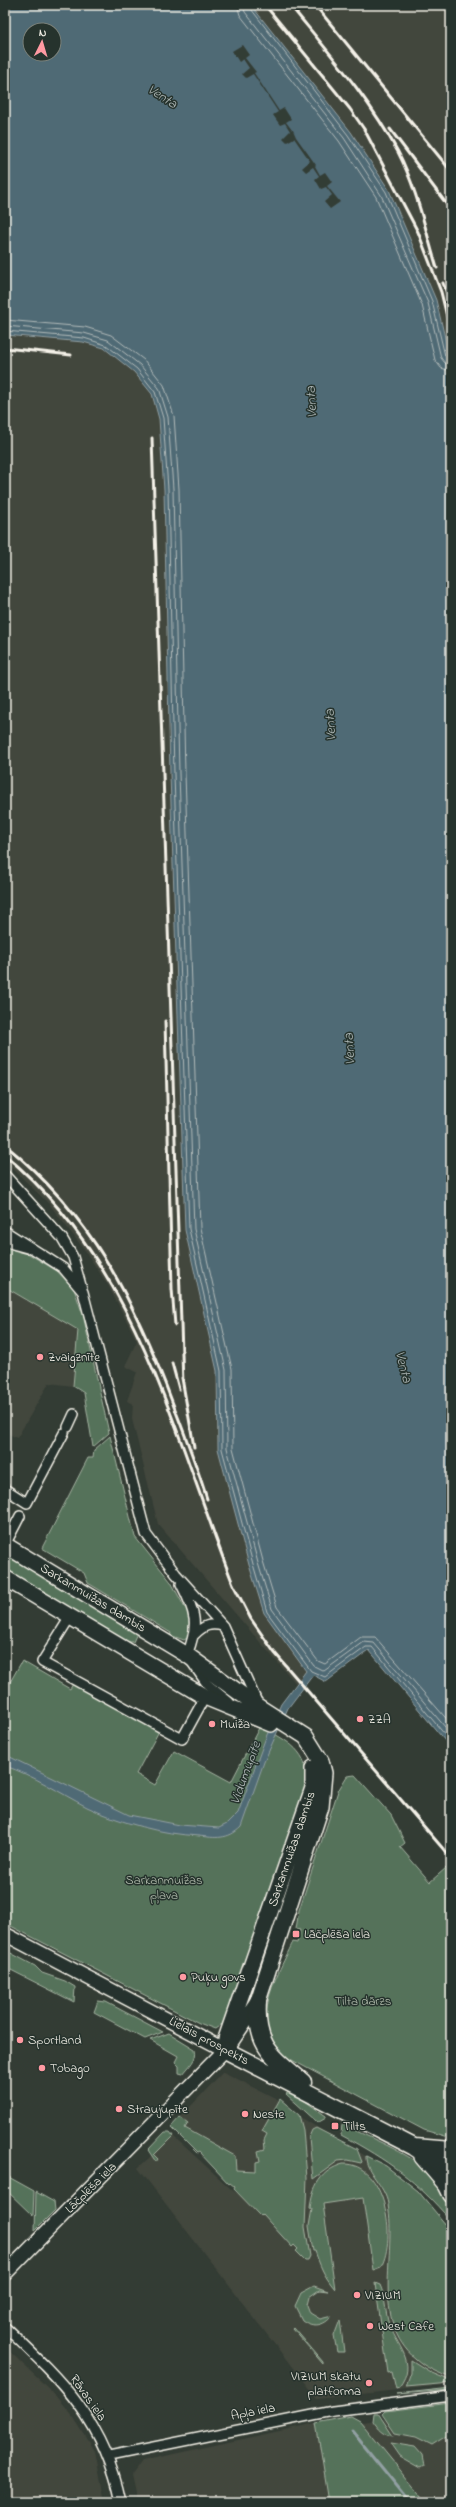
<svg xmlns="http://www.w3.org/2000/svg" width="456" height="2507" font-family="'Indie Flower',sans-serif">
<style>
.built{fill:#43473d}
.green{fill:#55725a;stroke:#a4b2a1}
.water{fill:#506a75;stroke:#92a0a3;fill-rule:evenodd}
.pier{fill:#333c34}
.lines{fill:none;stroke-linecap:round;stroke-linejoin:round}
.shore{stroke:#b2bbba;stroke-width:1}
.stream{stroke:#92a0a3;stroke-width:3}
.minor-casing{stroke:#f4f1e8;stroke-width:12}
.secondary-casing{stroke:#f4f1e8;stroke-width:16}
.primary-casing{stroke:#f4f1e8;stroke-width:18}
.trunk-casing{stroke:#f4f1e8;stroke-width:19}
.minor{stroke:#26332d;stroke-width:9}
.secondary{stroke:#26332d;stroke-width:13}
.primary{stroke:#26332d;stroke-width:15}
.trunk{stroke:#26332d;stroke-width:16}
.rail{stroke:#f4f1e8;stroke-width:3}
.poi-dot{fill:#ff9aa2;stroke:#26332d;stroke-width:1.5}
.labels{text-anchor:middle;dominant-baseline:central;stroke-width:3;stroke-linejoin:round;paint-order:stroke}
.poi-label{font-size:13px;fill:#f4f1e8;stroke:#26332d;text-anchor:start}
.street-label{font-size:13px;fill:#f4f1e8;stroke:#26332d}
.park-label{font-size:13px;fill:#b4beaf;stroke:#26332d}
.water-label{font-size:14px;font-style:italic;fill:#b2bbba;stroke:#26332d}
</style>
<rect width="100%" height="100%" fill="#333c34"/>
<filter id="ink" filterUnits="userSpaceOnUse"><feTurbulence type="fractalNoise" baseFrequency=".025" numOctaves="2"/><feDisplacementMap in="SourceGraphic" scale="8" xChannelSelector="R" yChannelSelector="G"/><feConvolveMatrix kernelMatrix="1 2 1 2 8 2 1 2 1" color-interpolation-filters="sRGB"/></filter>
<g filter="url(#ink)">
<!-- built -->
<path class="built" d="M 251,5 L 451,5 L 451,363 L 436,300 L 389,190 L 351,132 Z
M 5,335 L 83,342 L 104,348 L 134,372 L 152,394 L 159,419 L 164,490 L 170,774 L 185,1230 L 217,1371 L 218,1449 L 264,1613 L 307,1672 L 298,1686 L 158,1524 L 132,1419 L 133,1404 L 127,1401 L 137,1372 L 125,1366 L 137,1341 L 108,1285 L 83,1248 L 50,1205 L 5,1161 Z
M 5,1287 L 78,1330 L 73,1386 L 49,1383 L 17,1438 L 5,1432 Z
M 223,2072 L 279,2100 L 291,2110 L 250,2183 L 173,2125 Z
M 293,2113 L 369,2158 L 451,2233 L 451,2384 L 317,2399 L 138,2168 L 173,2136 L 232,2190 L 247,2199 Z
M 5,2347 L 53,2393 L 74,2418 L 95,2451 L 105,2502 L 5,2502 Z
M 451,2412 L 451,2502 L 416,2502 L 352,2423 Z
M 316,2423 L 329,2502 L 138,2502 L 132,2475 L 142,2461 Z"/>
<!-- green -->
<path class="green" d="M 5,1246 L 24,1251 L 57,1271 L 74,1289 L 83,1315 L 109,1433 L 93,1447 L 84,1393 L 73,1386 L 78,1330 L 5,1287 Z
M 110,1436 L 135,1537 L 171,1582 L 185,1608 L 187,1605 L 191,1622 L 189,1637 L 184,1640 L 170,1635 L 171,1633 L 88,1583 L 84,1573 L 42,1548 L 88,1458 L 93,1458 L 94,1450 Z
M 5,1550 L 138,1631 L 133,1642 L 125,1642 L 5,1571 Z
M 22,1661 L 70,1689 L 74,1682 L 159,1731 L 136,1774 L 155,1785 L 174,1751 L 231,1782 L 260,1726 C 289,1742 309,1750 308,1787 L 225,2022 L 215,2029 L 199,2023 L 5,1923 L 5,1691 Z
M 355,1775 L 391,1815 L 405,1843 L 400,1847 L 430,1882 L 446,1868 L 451,1874 L 451,2138 L 424,2130 L 288,2058 C 247,2024 274,1982 293,1942 L 297,1943 L 300,1930 L 296,1929 L 299,1910 L 338,1791 L 347,1776 Z
M 5,1950 L 35,1966 L 42,1973 L 65,1981 L 75,1987 L 74,2002 L 5,1967 Z
M 98,2001 L 106,2002 L 163,2032 L 145,2039 L 94,2012 Z
M 169,2033 L 195,2049 C 198,2059 189,2066 183,2074 L 179,2073 L 179,2066 L 175,2062 L 178,2056 L 150,2040 Z
M 289,2092 L 298,2096 L 326,2116 L 326,2118 L 319,2122 L 316,2121 L 286,2094 Z
M 280,2099 L 299,2115 L 303,2130 L 307,2178 L 305,2227 L 310,2256 L 308,2260 L 305,2260 L 296,2251 L 298,2249 L 294,2245 L 292,2247 L 262,2214 L 260,2216 L 234,2189 L 235,2187 L 230,2183 L 229,2184 L 199,2152 L 197,2153 L 171,2127 L 180,2117 L 188,2123 L 185,2128 L 235,2156 L 236,2170 L 256,2171 L 256,2162 L 260,2161 L 258,2151 L 265,2149 L 264,2140 L 267,2134 L 262,2131 Z
M 342,2124 C 373,2140 430,2160 446,2191 C 451,2201 451,2211 451,2221 C 416,2180 389,2161 341,2135 Z
M 316,2128 L 357,2149 L 362,2162 L 361,2163 L 347,2160 L 338,2161 L 313,2179 L 309,2137 L 312,2130 Z
M 165,2132 L 170,2132 L 173,2136 L 154,2155 L 158,2159 L 156,2162 L 148,2150 Z
M 366,2156 L 386,2166 L 418,2191 L 451,2231 L 451,2378 C 439,2373 426,2368 416,2359 C 370,2321 397,2254 388,2204 C 385,2185 365,2172 366,2156 Z
M 343,2164 C 386,2163 397,2238 381,2267 L 373,2270 L 363,2198 L 323,2204 L 335,2289 C 323,2275 320,2265 315,2251 L 313,2251 L 309,2226 L 312,2209 L 310,2208 C 312,2187 321,2170 343,2164 Z
M 5,2175 L 34,2191 L 33,2216 L 5,2189 Z
M 36,2192 L 54,2202 L 55,2210 L 35,2230 Z
M 375,2283 L 380,2285 C 385,2296 385,2309 388,2321 C 396,2346 419,2362 399,2388 L 396,2389 L 392,2372 L 388,2373 Z
M 314,2286 L 328,2291 L 319,2290 L 309,2297 L 307,2305 L 310,2313 L 320,2319 L 332,2316 C 324,2326 313,2328 302,2320 L 295,2306 L 301,2293 Z
M 340,2320 L 344,2352 L 337,2352 L 334,2336 Z
M 294,2328 L 323,2362 L 323,2364 L 293,2329 Z
M 411,2360 L 432,2373 L 451,2381 L 451,2383 L 406,2387 L 411,2373 Z
M 451,2388 L 451,2390 L 397,2394 Z
M 451,2403 L 451,2433 L 432,2445 L 416,2437 L 395,2433 L 382,2414 L 385,2411 Z
M 374,2413 L 378,2413 L 393,2436 C 383,2435 379,2429 373,2421 Z
M 351,2416 L 360,2421 L 426,2502 L 329,2502 L 316,2423 Z
M 390,2443 L 415,2447 L 422,2455 L 424,2466 L 420,2468 L 399,2456 Z"/>
<!-- water -->
<path class="water" d="M 5,5 L 251,5 L 351,132 L 389,190 L 436,300 L 451,363 L 451,1748 L 369,1650 L 326,1682 L 313,1675 L 288,1708 L 264,1762 L 241,1827 C 228,1840 215,1838 199,1836 C 161,1834 121,1823 87,1807 C 60,1793 33,1775 5,1766 L 5,1755 L 8,1756 L 129,1815 L 180,1825 L 219,1828 L 227,1824 L 238,1813 L 266,1737 L 281,1704 L 306,1671 L 264,1613 L 249,1565 L 218,1449 L 217,1371 L 185,1230 L 170,774 L 164,490 L 159,419 L 152,394 L 134,372 L 104,348 L 83,342 L 5,335 ZM 30,30 L 54,30 L 54,54 L 30,54 Z"/>
<!-- pier -->
<path class="pier" d="M 242,45 L 249,55 L 245,58 L 256,72 L 254,73 L 279,111 L 284,108 L 291,119 L 286,122 L 292,130 L 293,130 L 296,137 L 316,165 L 315,166 L 320,175 L 325,172 L 332,182 L 327,186 L 340,202 L 330,209 L 324,202 L 332,195 L 326,187 L 321,189 L 315,179 L 319,176 L 313,167 L 306,172 L 302,168 L 310,161 L 294,138 L 287,142 L 283,138 L 290,131 L 285,123 L 280,125 L 273,115 L 278,112 L 253,74 L 246,78 L 242,74 L 249,68 L 243,59 L 239,62 L 232,51 Z"/>
<g class="lines">
<!-- shore -->
<path class="shore" d="M 237,5 L 240,15 L 339,141 L 376,197 L 422,305 L 435,360 L 441,368 L 451,371
M 243,5 L 245,12 L 344,138 L 381,195 L 428,303 L 441,358 L 445,363 L 451,365
M 248,5 L 348,135 L 386,192 L 432,301 L 445,356 L 451,359
M 5,320 L 85,327 L 111,335 L 144,360 L 164,385 L 174,416 L 179,489 L 185,773 L 200,1228 L 232,1369 L 233,1448 L 263,1561 L 277,1607 L 318,1661 L 325,1664 L 361,1637 L 375,1637 L 451,1724
M 5,326 L 84,333 L 108,340 L 140,365 L 159,388 L 168,417 L 173,489 L 179,773 L 194,1229 L 226,1370 L 227,1448 L 258,1563 L 272,1609 L 314,1666 L 324,1671 L 364,1642 L 374,1643 L 451,1734
M 5,331 L 84,338 L 106,345 L 137,369 L 155,392 L 163,418 L 168,489 L 174,774 L 189,1229 L 221,1371 L 222,1449 L 253,1564 L 267,1612 L 311,1671 L 325,1677 L 366,1647 L 372,1647 L 451,1742"/>
<!-- stream -->
<path class="stream" d="M 352,2431 L 410,2502"/>
<defs>
<path id="minor" d="M 5,1175 L 62,1238 L 73,1257 L 82,1289
M 5,1231 L 63,1268 L 83,1292 L 146,1534 L 176,1574 L 223,1626 L 258,1704
M 5,1242 L 27,1248
M 68,1427 L 74,1414
M 5,1489 L 27,1503 L 64,1433
M 5,1545 L 20,1516
M 181,1584 C 196,1613 199,1625 187,1655 L 207,1684 L 229,1702
M 70,1617 L 42,1662 L 182,1739 L 205,1697
M 194,1635 C 204,1625 210,1623 223,1626
M 5,2327 C 63,2382 104,2420 121,2502
M 109,2456 L 333,2411 L 451,2396"/>
<path id="secondary" d="M 5,1934 L 225,2050 L 5,2274"/>
<path id="primary" d="M 5,1545 L 187,1655 L 259,1707 L 306,1737 L 321,1761 L 324,1773 L 321,1807 L 258,2001 L 225,2050
M 5,1578 L 205,1697 L 271,1724
M 226,2039 L 313,1788 L 313,1768
M 422,2157 L 446,2185 L 451,2195"/>
<path id="trunk" d="M 258,2001 C 255,2046 271,2055 303,2082
M 225,2050 L 414,2147 L 451,2172
M 415,2147 L 451,2150"/>
</defs>
<!-- minor casing -->
<use href="#minor" class="minor-casing"/>
<!-- secondary casing -->
<use href="#secondary" class="secondary-casing"/>
<!-- primary casing -->
<use href="#primary" class="primary-casing"/>
<!-- trunk casing -->
<use href="#trunk" class="trunk-casing"/>
<!-- minor -->
<use href="#minor" class="minor"/>
<!-- secondary -->
<use href="#secondary" class="secondary"/>
<!-- primary -->
<use href="#primary" class="primary"/>
<!-- trunk -->
<use href="#trunk" class="trunk"/>
<!-- rail -->
<path class="rail" d="M 265,5 L 350,109 L 364,129 L 418,232 L 441,292 L 451,333
M 290,5 C 329,53 369,98 398,152 C 417,189 425,229 437,268
M 315,5 L 451,171
M 390,129 L 451,210
M 443,283 L 451,303
M 5,348 L 71,355
M 152,438 L 183,1384
M 165,1021 L 172,1289 L 175,1325
M 5,1145 C 92,1215 135,1302 173,1404 C 185,1435 197,1466 207,1499
M 5,1155 C 137,1265 173,1431 233,1584 L 251,1619 L 274,1652 L 451,1858
M 172,1363 L 179,1389
M 182,1378 L 194,1447"/>
</g>
</g>
<!-- markers -->
<g class="poi-dot">
<circle cx="40" cy="1357" r="4"/>
<circle cx="360" cy="1719" r="4"/>
<circle cx="212" cy="1724" r="4"/>
<rect x="292" y="1930" width="8" height="8" rx="2"/>
<circle cx="183" cy="1977" r="4"/>
<circle cx="20" cy="2040" r="4"/>
<circle cx="42" cy="2068" r="4"/>
<circle cx="119" cy="2109" r="4"/>
<circle cx="245" cy="2114" r="4"/>
<rect x="331" y="2122" width="8" height="8" rx="2"/>
<circle cx="357" cy="2295" r="4"/>
<circle cx="370" cy="2326" r="4"/>
<circle cx="369" cy="2383" r="4"/>
</g>
<g class="labels">
<!-- poi labels -->
<g class="poi-label">
<text x="48" y="1357">Zvaigznīte</text>
<text x="368" y="1719">ZZA</text>
<text x="220" y="1724">Muiža</text>
<text x="304" y="1934">Lāčplēša iela</text>
<text x="191" y="1977">Puķu govs</text>
<text x="28" y="2040">Sportland</text>
<text x="50" y="2068">Tobago</text>
<text x="127" y="2109">Straujupīte</text>
<text x="253" y="2114">Neste</text>
<text x="343" y="2126">Tilts</text>
<text x="365" y="2295">VIZIUM</text>
<text x="378" y="2326">West Cafe</text>
<text x="361" y="2376" text-anchor="end">VIZIUM skatu<tspan x="361" dy="15">platforma</tspan></text>
</g>
<!-- street labels -->
<g class="street-label">
<text transform="translate(93 1598) rotate(31)">Sarkanmuižas dambis</text>
<text transform="translate(292 1849) rotate(-71)">Sarkanmuižas dambis</text>
<text transform="translate(209 2041) rotate(28)">Lielais prospekts</text>
<text transform="translate(91 2188) rotate(-45)">Lāčplēša iela</text>
<text transform="translate(88 2398) rotate(55)">Rāvas iela</text>
<text transform="translate(253 2412) rotate(-11)">Apļa iela</text>
</g>
<!-- park labels -->
<g class="park-label">
<text x="164" y="1880">Sarkanmuižas<tspan x="164" dy="15">pļava</tspan></text>
<text x="363" y="2001">Tilta dārzs</text>
</g>
<!-- water labels -->
<g class="water-label">
<text transform="translate(162 97) rotate(33)">Venta</text>
<text transform="translate(312 402) rotate(-93)">Venta</text>
<text transform="translate(331 725) rotate(-93)">Venta</text>
<text transform="translate(350 1049) rotate(-93)">Venta</text>
<text transform="translate(403 1367) rotate(76)">Venta</text>
<text transform="translate(246 1773) rotate(-70)">Vidumupīte</text>
</g>
</g>
<!-- margin -->
<rect width="456" height="2507" fill="none" stroke="#26332d" stroke-width="20"/>
<rect x="10" y="10" width="436" height="2487" fill="none" stroke="#f4f1e8" stroke-width="1.5" filter="url(#ink)"/>
<!-- north arrow -->
<g transform="translate(42 42) rotate(5)"><circle r="19" fill="#26332d" stroke="#787f78"/>
<path d="M0-3L7 15L0 10L-7 15Z" fill="#ff9aa2"/>
<text y="-6" font-size="11" font-weight="bold" text-anchor="middle" fill="#f4f1e8">N</text>
</g>
</svg>
